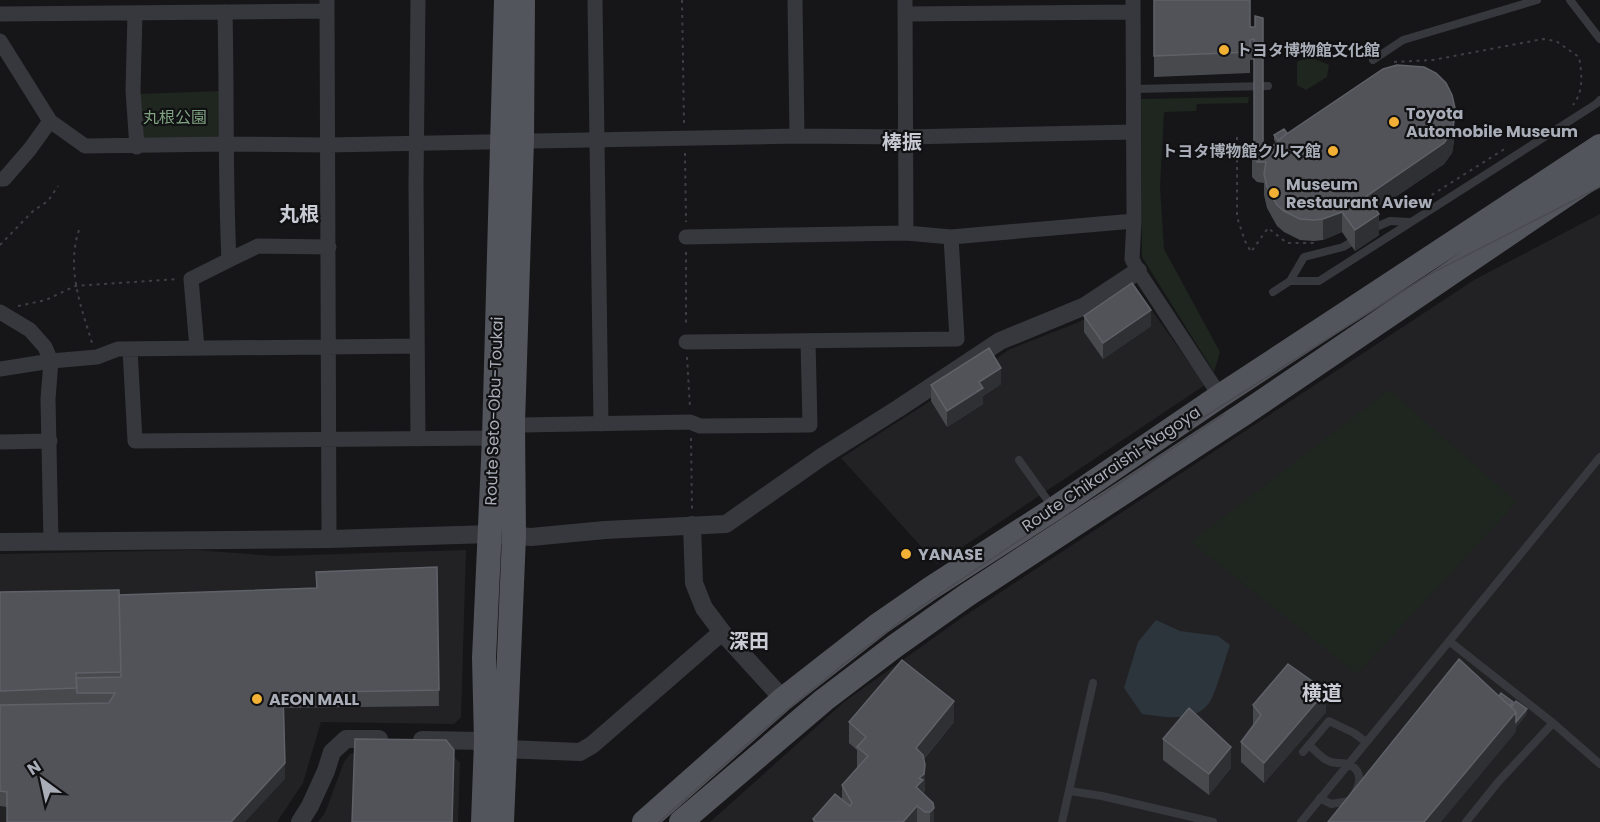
<svg xmlns="http://www.w3.org/2000/svg" width="1600" height="822" font-family="Poppins,'Noto Sans JP',sans-serif">
<style>
.built{fill:#222225}
.green{fill:#1e261f}
.water{fill:#2c353c}
.lines{fill:none;stroke-linecap:round;stroke-linejoin:round}
.path{stroke:#3d3f44;stroke-width:2;stroke-dasharray:3 4.5;stroke-linecap:butt}
.service{stroke:#37383d;stroke-width:8}
.minor{stroke:#37383d;stroke-width:15}
.tertiary{stroke:#37383d;stroke-width:18}
.primary{stroke:#53555c;stroke-width:24}
.tram{stroke:#4a4c52;stroke-width:1.5}
.wall{fill:#47494d}
.shaded-wall{fill:#2f3033}
.building{fill:#525359;stroke:#5f6168;stroke-width:1.5}
.poi-dot{fill:#f2b134;stroke:#111113;stroke-width:2}
.labels{text-anchor:middle;dominant-baseline:central;stroke-width:4.5;stroke-linejoin:round;paint-order:stroke}
.poi-label{font-size:16px;font-weight:bold;fill:#a8adb8;stroke:#111113;text-anchor:start}
.park-label{font-size:16px;fill:#7fa381;stroke:#111113}
.street-label{font-size:16px;fill:#a8adb8;stroke:#111113}
.quarter-label{font-size:20px;font-weight:bold;fill:#c9ccd4;stroke:#111113}
</style>
<rect width="100%" height="100%" fill="#161618"/>
<!-- built -->
<path class="built" d="M 1600,214 L 1600,822 L 710,822 L 844,702 L 960,619 L 1474,280 Z
M 1136,288 L 1205,385 L 937,564 L 841,458 L 993,361 L 1008,350 L 1079,322 Z
M 196,550 L 275,556 L 466,550 L 461,717 L 454,724 L 321,722 L 303,783 L 277,822 L 0,822 L 0,554 Z
M 361,752 L 453,755 L 460,763 L 458,822 L 318,822 L 325,813 L 344,762 L 350,754 Z"/>
<!-- green -->
<path class="green" d="M 1308,56 L 1329,65 L 1327,77 L 1306,90 L 1297,85 L 1297,62 Z
M 221,91 L 222,140 L 139,141 L 138,94 Z
M 1249,97 L 1248,103 L 1197,104 L 1196,111 L 1164,112 L 1160,187 L 1164,249 L 1220,352 L 1214,372 L 1142,257 L 1141,99 Z
M 1389,390 L 1517,502 L 1357,674 L 1191,542 Z"/>
<!-- water -->
<path class="water" d="M 1156,620 L 1180,631 L 1218,636 L 1230,645 C 1226,656 1215,696 1209,703 C 1195,723 1163,717 1142,714 L 1124,688 L 1138,642 Z"/>
<g class="lines">
<!-- path -->
<path class="path" d="M 682,0 L 684,123
M 1394,62 L 1433,60 L 1543,39 L 1556,41 L 1579,57 C 1582,74 1584,91 1573,105
M 1237,137 L 1237,217 L 1245,241 L 1251,252 L 1268,228 L 1287,243 L 1314,243
M 685,153 L 686,222
M 1419,203 L 1506,148
M 79,230 C 66,269 81,306 92,343
M 0,245 L 33,211 L 48,201 L 58,186
M 686,252 L 686,327
M 18,306 L 46,300 L 75,286 L 178,279
M 687,357 L 690,408
M 691,438 L 692,510"/>
<!-- service -->
<path class="service" d="M 1570,0 L 1600,39
M 1373,60 L 1403,40 L 1537,0
M 1133,89 L 1268,86
M 1374,228 L 1390,221 L 1410,222
M 1290,281 L 1304,257 L 1343,247 L 1350,243
M 1273,292 L 1290,281 L 1319,281 L 1596,104 L 1600,100
M 1019,460 L 1051,505
M 1449,641 L 1553,723 L 1600,764
M 1309,745 C 1315,750 1323,760 1331,762 C 1337,764 1345,762 1350,765 C 1366,773 1358,791 1349,801 L 1331,804 L 1320,798
M 1303,752 L 1329,721 L 1354,733 L 1366,742
M 1070,791 L 1102,796 L 1213,822
M 1062,822 L 1093,683
M 1301,822 L 1600,457
M 1466,822 L 1499,781 L 1553,723"/>
<!-- minor -->
<path class="minor" d="M 327,0 L 329,539
M 595,0 L 601,424
M 795,0 L 797,136
M 905,0 L 906,233
M 1133,0 L 1134,221 L 1132,259 L 1138,271 L 1220,396
M 225,12 C 227,95 225,178 229,260 L 258,246 L 329,247
M 135,13 L 133,91 L 137,147
M 0,14 L 327,11
M 905,14 L 1133,12
M 0,41 L 50,121 L 85,146 L 226,144 L 328,145 L 797,136 L 907,137 L 1133,132
M 0,179 L 4,179 L 30,149 L 50,121
M 686,237 L 906,233 L 951,237 L 957,339 L 686,342
M 951,237 L 1134,221
M 0,312 L 30,330 L 45,347 L 51,361 L 48,399 L 51,541
M 197,348 L 191,279 L 229,260
M 130,349 L 135,441 L 494,438
M 0,369 L 51,361 L 97,357 L 118,349 L 417,346
M 513,423 L 523,425 L 690,422 L 700,426 L 810,425 L 808,341
M 418,439 L 416,184 L 418,0
M 0,442 L 50,441"/>
<!-- tertiary -->
<path class="tertiary" d="M 0,542 L 329,539 L 491,534 L 531,537 L 605,530 L 726,524 L 823,456 L 899,408 L 1000,341 L 1085,306 L 1138,271
M 722,632 L 783,699
M 422,740 L 486,741
M 505,749 L 580,752 L 592,745 L 722,632 L 704,608 L 694,583 L 692,525
M 300,822 L 310,806 L 326,771 L 332,752 L 346,739 L 379,739"/>
<!-- primary -->
<path class="primary" d="M 483,822 L 486,741 L 484,658 L 494,438 L 506,0
M 502,822 L 514,536 L 513,423 L 522,140 L 523,0
M 644,822 L 783,699 L 879,624 L 931,588 L 1054,509 L 1220,396 L 1600,146
M 681,822 L 824,700 L 895,646 L 967,595 L 1242,415 L 1600,172"/>
<!-- tram -->
<path class="tram" d="M 1094,500 L 1224,414
M 659,822 L 776,719 L 845,663 L 916,610 L 1177,434 L 1430,274 L 1600,187"/>
</g>
<!-- wall -->
<path class="wall" d="M 1154,0 L 1250,27 L 1255,27 L 1255,16 L 1263,146 L 1270,153 L 1276,143 L 1274,140 L 1274,135 L 1287,133 L 1455,129 L 1454,141 L 1452,153 L 1444,164 L 1376,210 L 1379,235 L 1355,251 L 1342,232 L 1323,240 L 1314,241 L 1300,240 L 1284,232 L 1277,226 L 1267,208 L 1264,195 L 1264,183 L 1257,182 L 1252,177 L 1252,157 L 1254,150 L 1254,60 L 1250,60 L 1250,73 L 1154,77 Z
M 1084,316 L 1151,326 L 1103,359 L 1084,332 Z
M 1001,384 L 983,396 L 983,404 L 947,427 L 931,401 L 931,385 Z
M 437,567 L 439,706 L 284,708 L 285,779 L 7,807 L 0,806 L 0,592 L 119,595 L 316,588 L 316,572 Z
M 1253,705 L 1326,712 L 1264,783 L 1241,762 L 1241,742 L 1253,726 Z
M 849,722 L 954,722 L 924,759 L 925,786 L 924,794 L 934,822 L 813,822 L 813,819 L 842,800 L 842,785 L 857,768 L 857,750 L 849,743 Z
M 1163,739 L 1231,768 L 1209,795 L 1163,760 Z"/>
<!-- shaded-wall -->
<path class="shaded-wall" d="M 1455,108 L 1454,141 L 1452,153 L 1444,164 L 1367,216 L 1367,196 Z
M 1342,212 L 1342,232 L 1323,240 L 1323,219 Z
M 1379,214 L 1379,235 L 1355,251 L 1355,230 Z
M 1151,310 L 1151,326 L 1103,359 L 1103,343 Z
M 1001,368 L 1001,384 L 983,396 L 983,404 L 947,427 L 947,411 L 979,382 Z
M 1326,691 L 1326,712 L 1264,783 L 1264,763 Z
M 954,701 L 954,722 L 916,768 L 916,748 Z
M 1527,709 L 1527,714 L 1516,728 L 1516,732 L 1441,822 L 1424,822 L 1516,712 Z
M 1231,747 L 1231,768 L 1209,795 L 1209,774 Z
M 454,750 L 453,822 L 452,822 Z
M 285,763 L 285,779 L 245,822 L 231,822 Z
M 925,765 L 925,786 L 923,801 L 917,807 L 917,822 L 903,822 Z
M 934,808 L 934,822 L 930,822 L 930,812 Z"/>
<!-- building -->
<path class="building" d="M 1154,0 L 1250,0 L 1250,27 L 1255,27 L 1255,16 L 1263,18 L 1263,146 L 1270,153 L 1274,145 L 1285,135 L 1383,69 L 1397,65 L 1424,67 L 1436,73 L 1446,83 L 1452,95 L 1455,108 L 1454,121 L 1452,132 L 1444,143 L 1367,196 L 1379,214 L 1355,230 L 1342,212 L 1323,219 L 1314,220 L 1300,219 L 1284,211 L 1277,205 L 1267,187 L 1264,174 L 1266,162 L 1257,162 L 1252,157 L 1254,150 L 1254,39 L 1250,40 L 1250,52 L 1154,56 Z
M 1284,129 L 1287,133 L 1278,141 L 1274,135 Z
M 1132,283 L 1151,310 L 1103,343 L 1084,316 Z
M 989,348 L 1001,368 L 979,382 L 983,388 L 947,411 L 931,385 Z
M 437,567 L 439,690 L 283,693 L 285,763 L 231,822 L 7,822 L 7,792 L 0,791 L 0,705 L 109,703 L 115,693 L 77,693 L 76,678 L 121,677 L 119,595 L 317,588 L 316,572 Z
M 119,590 L 121,672 L 76,673 L 77,688 L 0,691 L 0,592 Z
M 1459,659 L 1516,712 L 1424,822 L 1328,822 Z
M 902,660 L 954,701 L 916,748 L 923,755 L 925,765 L 924,774 L 919,778 L 923,780 L 916,787 L 933,803 L 934,808 L 930,812 L 925,812 L 917,806 L 903,822 L 816,822 L 813,819 L 835,794 L 850,806 L 852,803 L 842,785 L 868,756 L 857,747 L 866,737 L 849,722 Z
M 1288,664 L 1326,691 L 1264,763 L 1241,742 L 1261,715 L 1253,705 Z
M 1501,693 L 1513,702 L 1510,706 L 1499,696 Z
M 1516,701 L 1527,709 L 1516,722 L 1516,712 L 1511,707 Z
M 1189,708 L 1231,747 L 1209,774 L 1163,739 Z
M 355,739 L 446,740 L 454,750 L 452,822 L 352,822 Z"/>
<!-- markers -->
<g class="poi-dot">
<circle cx="1224" cy="50" r="6"/>
<circle cx="1394" cy="122" r="6"/>
<circle cx="1333" cy="151" r="6"/>
<circle cx="1274" cy="193" r="6"/>
<circle cx="906" cy="554" r="6"/>
<circle cx="257" cy="699" r="6"/>
</g>
<g class="labels">
<!-- poi labels -->
<g class="poi-label">
<text x="1236" y="50">トヨタ博物館文化館</text>
<text x="1406" y="113">Toyota<tspan x="1406" dy="18">Automobile Museum</tspan></text>
<text x="1321" y="151" text-anchor="end">トヨタ博物館クルマ館</text>
<text x="1286" y="184">Museum<tspan x="1286" dy="18">Restaurant Aview</tspan></text>
<text x="918" y="554">YANASE</text>
<text x="269" y="699">AEON MALL</text>
</g>
<!-- park labels -->
<g class="park-label">
<text x="175" y="117">丸根公園</text>
</g>
<!-- street labels -->
<g class="street-label">
<text transform="translate(494 411) rotate(-88)">Route Seto-Obu-Toukai</text>
<text transform="translate(1111 469) rotate(-34)">Route Chikaraishi-Nagoya</text>
</g>
<!-- quarter labels -->
<g class="quarter-label">
<text x="902" y="142">棒振</text>
<text x="299" y="214">丸根</text>
<text x="749" y="641">深田</text>
<text x="1322" y="693">横道</text>
</g>
</g>
<!-- north arrow -->
<g transform="translate(42 780) rotate(327)" stroke="#111113" stroke-width="4.5" paint-order="stroke">
<path d="M0-4.5L10 22L0 15L-10 22Z" fill="#a8adb8"/>
<text y="-9" font-size="16" font-weight="bold" text-anchor="middle" fill="#a8adb8">N</text>
</g>
</svg>
